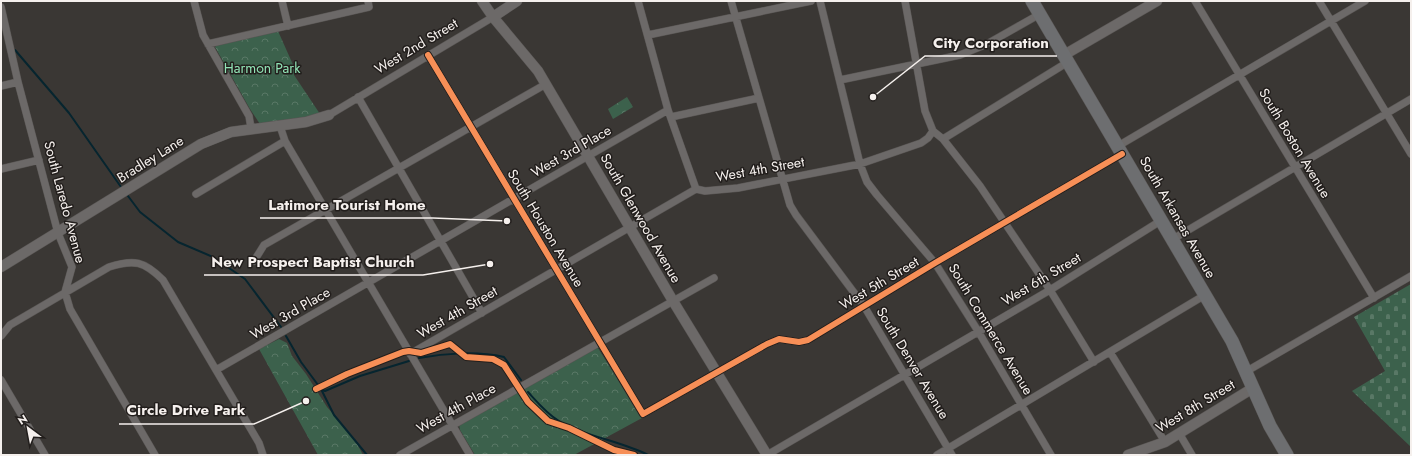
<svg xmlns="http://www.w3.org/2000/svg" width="1412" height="456" font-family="Jost,sans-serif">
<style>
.cemetery{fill:url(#cemetery-stones)}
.park{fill:url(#park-crowns)}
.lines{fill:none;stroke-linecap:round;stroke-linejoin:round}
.stream{stroke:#06252f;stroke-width:2}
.street-casing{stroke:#585553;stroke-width:8}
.secondary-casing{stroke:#585553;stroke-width:11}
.highway-casing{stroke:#585553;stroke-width:14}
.street{stroke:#6c6968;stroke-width:7}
.secondary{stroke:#6c6968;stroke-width:10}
.highway{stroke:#6d6e70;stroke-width:13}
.cycleway-casing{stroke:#221e1c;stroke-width:8}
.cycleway{stroke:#f78f57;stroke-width:6}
.labels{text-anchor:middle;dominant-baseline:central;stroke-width:3;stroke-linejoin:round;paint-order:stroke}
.street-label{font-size:14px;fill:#f5f0ed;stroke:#221e1c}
.park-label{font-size:14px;fill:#91e4b6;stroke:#221e1c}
.leader{fill:none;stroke:#f5f0ed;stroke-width:1.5}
.callout-dot{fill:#f5f0ed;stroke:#221e1c;stroke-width:1.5}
.callout-label{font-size:15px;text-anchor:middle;font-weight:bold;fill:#f5f0ed;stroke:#221e1c;stroke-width:3;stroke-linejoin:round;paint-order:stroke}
</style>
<defs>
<pattern id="cemetery-stones" width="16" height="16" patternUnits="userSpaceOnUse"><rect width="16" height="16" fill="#3c614c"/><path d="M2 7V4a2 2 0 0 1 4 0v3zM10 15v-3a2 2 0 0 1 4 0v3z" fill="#597866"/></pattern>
<pattern id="park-crowns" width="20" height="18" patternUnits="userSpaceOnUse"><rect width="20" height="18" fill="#3c614c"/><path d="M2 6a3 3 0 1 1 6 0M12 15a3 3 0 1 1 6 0" fill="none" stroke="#597866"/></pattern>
</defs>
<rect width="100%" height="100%" fill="#3a3734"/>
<!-- cemetery -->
<path class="cemetery" d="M 1411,284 L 1411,447 L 1352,391 L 1385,371 L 1354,317 Z"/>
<!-- park -->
<path class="park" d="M 278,31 L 294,67 L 294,75 L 320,114 L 292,121 L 260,124 L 250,109 L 215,47 L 217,45 Z
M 627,97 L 633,107 L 613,119 L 608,109 Z
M 279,339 L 287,343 L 292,356 L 306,374 L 327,407 L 354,438 L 363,455 L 318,455 L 259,349 Z
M 598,348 L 642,418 L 574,455 L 475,455 L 460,430 L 459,424 L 592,349 Z"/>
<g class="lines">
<!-- stream -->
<path class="stream" d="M 15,50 L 69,113 L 121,187
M 128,196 L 140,212 L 178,242 L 213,257 L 245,279 L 281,327
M 286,336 L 301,362 L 321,389 L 325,391 L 360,376 L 409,361
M 419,358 C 445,353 478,351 504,357 L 521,380
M 321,389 L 334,415 L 367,455
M 528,392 C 538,403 547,414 559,421 C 586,437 621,441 648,455"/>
<defs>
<path id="street" d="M 194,1 L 203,35 L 249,116 L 251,128
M 282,1 L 288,26
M 638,1 L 668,110 L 696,189
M 731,1 L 790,205 L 796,215 L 864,306 L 952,455
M 820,1 L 860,164 L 867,182 L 877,195 L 935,263 L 978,331 L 1051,455
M 905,1 L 925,111 L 933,131 L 943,139 L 980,186 L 1050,290 L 1094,362
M 1195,1 L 1374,298
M 1319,1 L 1411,154
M 1,7 L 18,82 L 58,233 L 72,267 L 65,292 L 70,309 L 155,455
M 648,35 L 811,1
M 208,44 L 369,7 L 368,1
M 428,55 L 643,414 L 767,344 L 779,339 L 799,342 L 808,340 L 935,263 L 1122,154
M 840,80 L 960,55 L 987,44 L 1040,14
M 1,86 L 18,82
M 358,97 L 482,313
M 329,115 L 493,17
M 671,117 L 759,98
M 280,126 L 285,141 L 470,455
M 943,139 L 1068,62
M 1118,146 L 1365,1
M 1,169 L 39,160
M 196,194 L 285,141
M 1173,239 L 1411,99
M 254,261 L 264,245 L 546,84
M 1,336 L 10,325 L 109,267 C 134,259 144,261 163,280 L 259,443 L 263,455
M 1110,352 L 1165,442
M 410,354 L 696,189 L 705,191 L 738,188 L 860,164 L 921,143 L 928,138 L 933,131
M 216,370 L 668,110
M 1247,371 L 1411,276
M 1,380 L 45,455
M 1179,433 L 1192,455
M 400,455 L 714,278
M 767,455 L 1050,290 L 1162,220
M 937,455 L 1205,295"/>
<path id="secondary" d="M 482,1 L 493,17 L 538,71 L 673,301 L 767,455
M 493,17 L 517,1
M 1064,55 L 1157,1
M 1,267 L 201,144 L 231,132 L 306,122 L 329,115
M 1128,455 L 1165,442 L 1253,388"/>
<path id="highway" d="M 1032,1 L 1232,341 L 1270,426 L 1287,455"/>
</defs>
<!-- street casing -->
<use href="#street" class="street-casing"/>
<!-- secondary casing -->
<use href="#secondary" class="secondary-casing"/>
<!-- highway casing -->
<use href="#highway" class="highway-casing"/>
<!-- street -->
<use href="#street" class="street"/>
<!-- secondary -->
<use href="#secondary" class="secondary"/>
<!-- highway -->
<use href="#highway" class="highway"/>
<defs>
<path id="cycleway" d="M 428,55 L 643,414 L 767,344 L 779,339 L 799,342 L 808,340 L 935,263 L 1122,154
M 316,389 L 347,374 L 403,352 L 409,351 L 421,353 L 450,344 L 466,357 L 493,359 L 504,365 L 528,402 L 548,421 L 569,428 L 614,450 L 634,455"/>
</defs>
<!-- cycleway casing -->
<use href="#cycleway" class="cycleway-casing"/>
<!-- cycleway -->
<use href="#cycleway" class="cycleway"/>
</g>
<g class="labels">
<!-- street labels -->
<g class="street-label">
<text transform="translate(416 46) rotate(-31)">West 2nd Street</text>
<text transform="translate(1295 143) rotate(59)">South Boston Avenue</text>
<text transform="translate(571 151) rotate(-30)">West 3rd Place</text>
<text transform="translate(150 159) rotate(-32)">Bradley Lane</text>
<text transform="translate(760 169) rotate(-10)">West 4th Street</text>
<text transform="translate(65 202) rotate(75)">South Laredo Avenue</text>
<text transform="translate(1178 217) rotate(60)">South Arkansas Avenue</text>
<text transform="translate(641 218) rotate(60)">South Glenwood Avenue</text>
<text transform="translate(546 228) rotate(59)">South Houston Avenue</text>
<text transform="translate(1041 279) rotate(-31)">West 6th Street</text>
<text transform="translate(879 283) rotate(-31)">West 5th Street</text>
<text transform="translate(457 312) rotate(-30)">West 4th Street</text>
<text transform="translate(290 313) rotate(-30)">West 3rd Place</text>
<text transform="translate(991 329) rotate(59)">South Commerce Avenue</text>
<text transform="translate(913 363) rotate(59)">South Denver Avenue</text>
<text transform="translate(1195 406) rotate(-31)">West 8th Street</text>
<text transform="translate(456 408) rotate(-29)">West 4th Place</text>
</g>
<!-- park labels -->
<g class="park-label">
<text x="262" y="68">Harmon Park</text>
</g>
</g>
<!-- callouts -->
<path class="leader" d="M873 97L925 56H1057M507 221L433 218H260M490 264L423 275H204M306 401L254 424H119"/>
<g class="callout-dot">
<circle cx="873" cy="97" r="4"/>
<circle cx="507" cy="221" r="4"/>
<circle cx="490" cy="264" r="4"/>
<circle cx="306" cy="401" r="4"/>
</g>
<g class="callout-label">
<text x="991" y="48">City Corporation</text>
<text x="347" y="210">Latimore Tourist Home</text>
<text x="313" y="267">New Prospect Baptist Church</text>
<text x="186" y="415">Circle Drive Park</text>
</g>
<!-- border -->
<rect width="1412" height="456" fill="none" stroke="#f5f0ed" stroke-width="4"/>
<!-- north arrow -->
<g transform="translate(28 428) rotate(328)" stroke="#221e1c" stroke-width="3" paint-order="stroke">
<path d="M0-3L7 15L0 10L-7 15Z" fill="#f5f0ed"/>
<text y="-6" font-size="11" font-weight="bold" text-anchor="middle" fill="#f5f0ed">N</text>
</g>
</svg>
